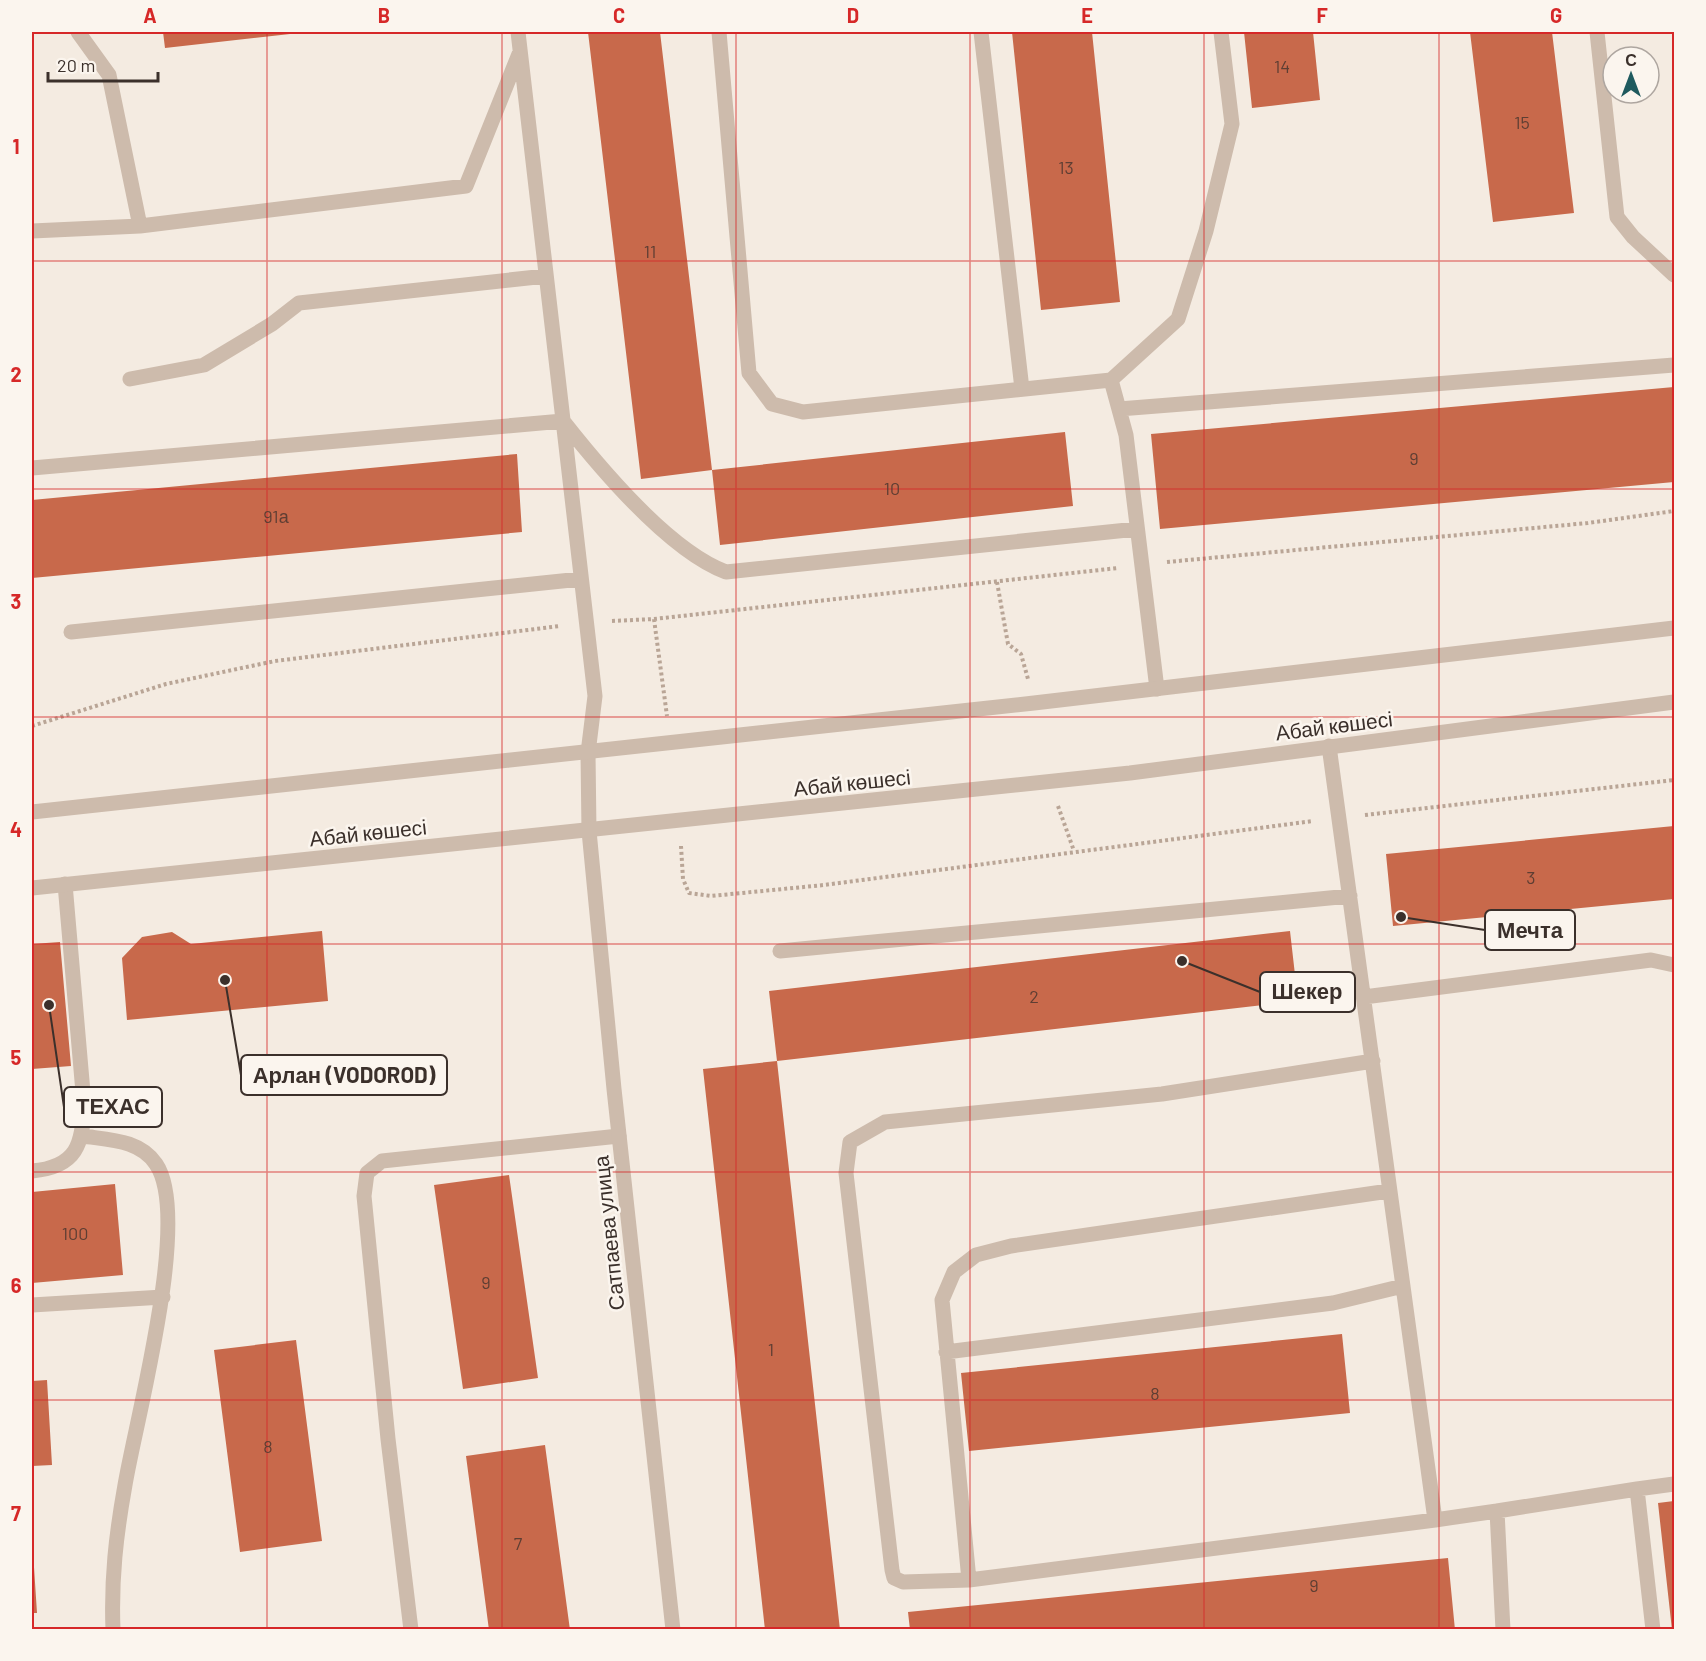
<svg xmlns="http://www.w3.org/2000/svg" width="1706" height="1661" font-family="Barlow,sans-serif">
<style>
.building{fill:#c8694b}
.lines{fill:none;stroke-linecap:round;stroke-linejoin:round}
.path{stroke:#b9a596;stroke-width:4;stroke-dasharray:3 3;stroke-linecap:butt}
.service{stroke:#cdbbac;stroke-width:15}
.minor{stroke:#cdbbac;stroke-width:15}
.tertiary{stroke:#cdbbac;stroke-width:15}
.grid{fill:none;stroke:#d62828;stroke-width:1.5;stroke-opacity:0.55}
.labels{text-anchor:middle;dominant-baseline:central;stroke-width:5;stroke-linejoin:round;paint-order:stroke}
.number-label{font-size:18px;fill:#5e3e33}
.street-label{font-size:21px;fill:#3b302b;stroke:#fbf5ee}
.leader{fill:none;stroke:#3b302b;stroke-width:2}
.callout-dot{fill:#3b302b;stroke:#fbf5ee;stroke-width:2}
.callout{fill:#fbf5ee;stroke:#3b302b;stroke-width:2}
.callout-label{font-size:22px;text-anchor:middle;font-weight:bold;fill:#3b302b}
.neatline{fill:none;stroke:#d62828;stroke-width:2}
.grid-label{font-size:20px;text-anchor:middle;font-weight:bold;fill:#d62828}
</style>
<rect width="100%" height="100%" fill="#f4ebe1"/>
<!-- building -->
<path class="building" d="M 163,32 L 299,32 L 299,33 L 165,48 Z
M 588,32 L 660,32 L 712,470 L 641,479 Z
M 1012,32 L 1092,32 L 1120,302 L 1041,310 Z
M 1244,32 L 1313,32 L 1320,100 L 1252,108 Z
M 1470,32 L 1552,32 L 1574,213 L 1493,222 Z
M 1674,387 L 1674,482 L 1160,529 L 1151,434 Z
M 1065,432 L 1073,506 L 720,545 L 712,470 Z
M 517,454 L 522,532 L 32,578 L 32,500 Z
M 1674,826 L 1674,899 L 1393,926 L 1386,854 Z
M 322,931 L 328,1001 L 127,1020 L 122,958 L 142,937 L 172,932 L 191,944 Z
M 1290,931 L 1298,1001 L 777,1061 L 769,991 Z
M 60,942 L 71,1066 L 32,1069 L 32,944 Z
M 777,1061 L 840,1630 L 765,1630 L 703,1069 Z
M 509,1175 L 538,1378 L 463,1389 L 434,1185 Z
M 115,1184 L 123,1275 L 32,1283 L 32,1192 Z
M 1342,1334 L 1350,1413 L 969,1451 L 961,1373 Z
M 296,1340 L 322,1541 L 240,1552 L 214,1350 Z
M 47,1380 L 52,1465 L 32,1466 L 32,1381 Z
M 545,1445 L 570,1630 L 489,1630 L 466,1456 Z
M 1674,1501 L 1674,1630 L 1672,1630 L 1658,1503 Z
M 32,1552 L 33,1552 L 37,1613 L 32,1613 Z
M 1448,1558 L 1455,1630 L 910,1630 L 908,1612 Z"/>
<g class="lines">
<!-- path -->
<path class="path" d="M 1167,562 L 1588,523 L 1674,511
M 997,582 L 1008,644 L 1021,654 L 1028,679
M 654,619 L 667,716
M 612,621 L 654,619 L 1118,568
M 32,726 L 166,684 L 275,661 L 560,626
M 1058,806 L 1074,851
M 1365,815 L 1674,780
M 681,846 L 683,879 L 689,893 L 711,896 L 824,885 L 1313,821"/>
<!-- service -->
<path class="service" d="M 78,32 L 109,75 L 140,226 L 466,186 L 519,54
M 518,32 L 595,696 L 588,753
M 719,32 L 749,373 L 772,404 L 803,412 L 1111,380 L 1178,319 L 1206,231 L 1232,124 L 1221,32
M 981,32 L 1022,389
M 1597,32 L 1617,217 L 1633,237 L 1674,275
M 32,231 L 140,226
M 130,379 L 204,365 L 272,324 L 299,303 L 546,276
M 1111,380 L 1126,435 L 1157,689
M 1119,409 L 1674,365
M 32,468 L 563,421 C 600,468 670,551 726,572 L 1137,529
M 71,632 L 581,579
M 1329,746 L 1435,1520 L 1497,1511 L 1503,1630
M 780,951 L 1350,896
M 1364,997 L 1651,960 L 1674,965
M 1373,1061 L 1162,1094 L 885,1122 L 850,1142 L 846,1173 L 892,1570 L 894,1578 L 903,1582 L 969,1580 L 1435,1520
M 83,1136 C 110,1140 140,1140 156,1164 C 192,1217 136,1419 125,1485 C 116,1535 111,1579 113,1630
M 32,1171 C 77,1167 83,1144 84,1104 L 65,884
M 32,1305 L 163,1297
M 946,1352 L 1333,1303 L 1403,1286
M 1497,1511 L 1637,1489
M 969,1580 L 942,1300 L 954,1272 L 976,1255 L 1011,1246 L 1389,1191
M 411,1630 L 388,1439 L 364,1196 L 367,1173 L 382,1161 L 619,1136
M 1653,1630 L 1637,1489 L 1674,1484"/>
<!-- minor -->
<path class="minor" d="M 588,753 L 589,831 L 614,1089 L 673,1630"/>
<!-- tertiary -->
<path class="tertiary" d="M 32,812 L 1034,703 L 1674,628
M 32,888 L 1130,773 L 1674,702"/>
</g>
<!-- grid -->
<path class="grid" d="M 267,32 L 267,1630M 502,32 L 502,1630M 736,32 L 736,1630M 970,32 L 970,1630M 1204,32 L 1204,1630M 1439,32 L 1439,1630M 32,261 L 1674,261M 32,489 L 1674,489M 32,717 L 1674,717M 32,944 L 1674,944M 32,1172 L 1674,1172M 32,1400 L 1674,1400"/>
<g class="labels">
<!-- number labels -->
<g class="number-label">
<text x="1282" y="66">14</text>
<text x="1522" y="122">15</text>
<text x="1066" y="167">13</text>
<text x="650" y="251">11</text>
<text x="1414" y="458">9</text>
<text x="892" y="488">10</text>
<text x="276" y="516">91а</text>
<text x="1531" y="877">3</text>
<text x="1034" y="996">2</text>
<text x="75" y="1233">100</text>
<text x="486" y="1282">9</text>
<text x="771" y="1349">1</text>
<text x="1155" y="1393">8</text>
<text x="268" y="1446">8</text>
<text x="518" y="1543">7</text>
<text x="1314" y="1585">9</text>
</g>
<!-- street labels -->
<g class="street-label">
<text transform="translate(1334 725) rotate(-7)">Абай көшесі</text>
<text transform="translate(852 782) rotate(-6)">Абай көшесі</text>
<text transform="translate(368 832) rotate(-6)">Абай көшесі</text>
<text transform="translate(608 1233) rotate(-96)">Сатпаева улица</text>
</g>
</g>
<!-- callouts -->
<path class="leader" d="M1401 917L1485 930M1182 961L1260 992M225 980L241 1075M49 1005L64 1107"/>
<g class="callout-dot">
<circle cx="1401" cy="917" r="6"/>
<circle cx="1182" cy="961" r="6"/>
<circle cx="225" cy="980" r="6"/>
<circle cx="49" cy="1005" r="6"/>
</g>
<g class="callout">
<rect x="1485" y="910" width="90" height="40" rx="6"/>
<rect x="1260" y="972" width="95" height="40" rx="6"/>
<rect x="241" y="1055" width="206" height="40" rx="6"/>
<rect x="64" y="1087" width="98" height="40" rx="6"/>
</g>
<g class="callout-label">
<text x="1530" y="938">Мечта</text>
<text x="1307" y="999">Шекер</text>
<text x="344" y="1083">Арлан (VODOROD)</text>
<text x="113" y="1114">ТЕХАС</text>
</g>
<!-- border -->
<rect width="1706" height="1661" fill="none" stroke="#fbf5ee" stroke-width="66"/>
<!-- north arrow -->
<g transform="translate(1631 75)"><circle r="28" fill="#fbf5ee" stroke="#aea6a0" stroke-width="1.5"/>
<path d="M0-4.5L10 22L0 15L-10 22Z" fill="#1f5a5e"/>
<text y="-9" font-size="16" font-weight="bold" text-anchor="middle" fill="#3b302b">С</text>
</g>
<!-- scale -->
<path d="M48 72v9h110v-9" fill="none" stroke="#3b302b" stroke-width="3"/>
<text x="57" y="72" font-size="18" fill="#3b302b" stroke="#fbf5ee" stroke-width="4.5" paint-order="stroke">20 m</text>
<rect x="33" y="33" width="1640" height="1595" class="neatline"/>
<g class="grid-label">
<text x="150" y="23">A</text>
<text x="384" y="23">B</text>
<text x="619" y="23">C</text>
<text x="853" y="23">D</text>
<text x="1087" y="23">E</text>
<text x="1322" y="23">F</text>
<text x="1556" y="23">G</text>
<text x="16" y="154">1</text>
<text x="16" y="382">2</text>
<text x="16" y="609">3</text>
<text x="16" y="837">4</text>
<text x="16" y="1065">5</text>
<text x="16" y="1293">6</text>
<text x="16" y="1521">7</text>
</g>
</svg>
